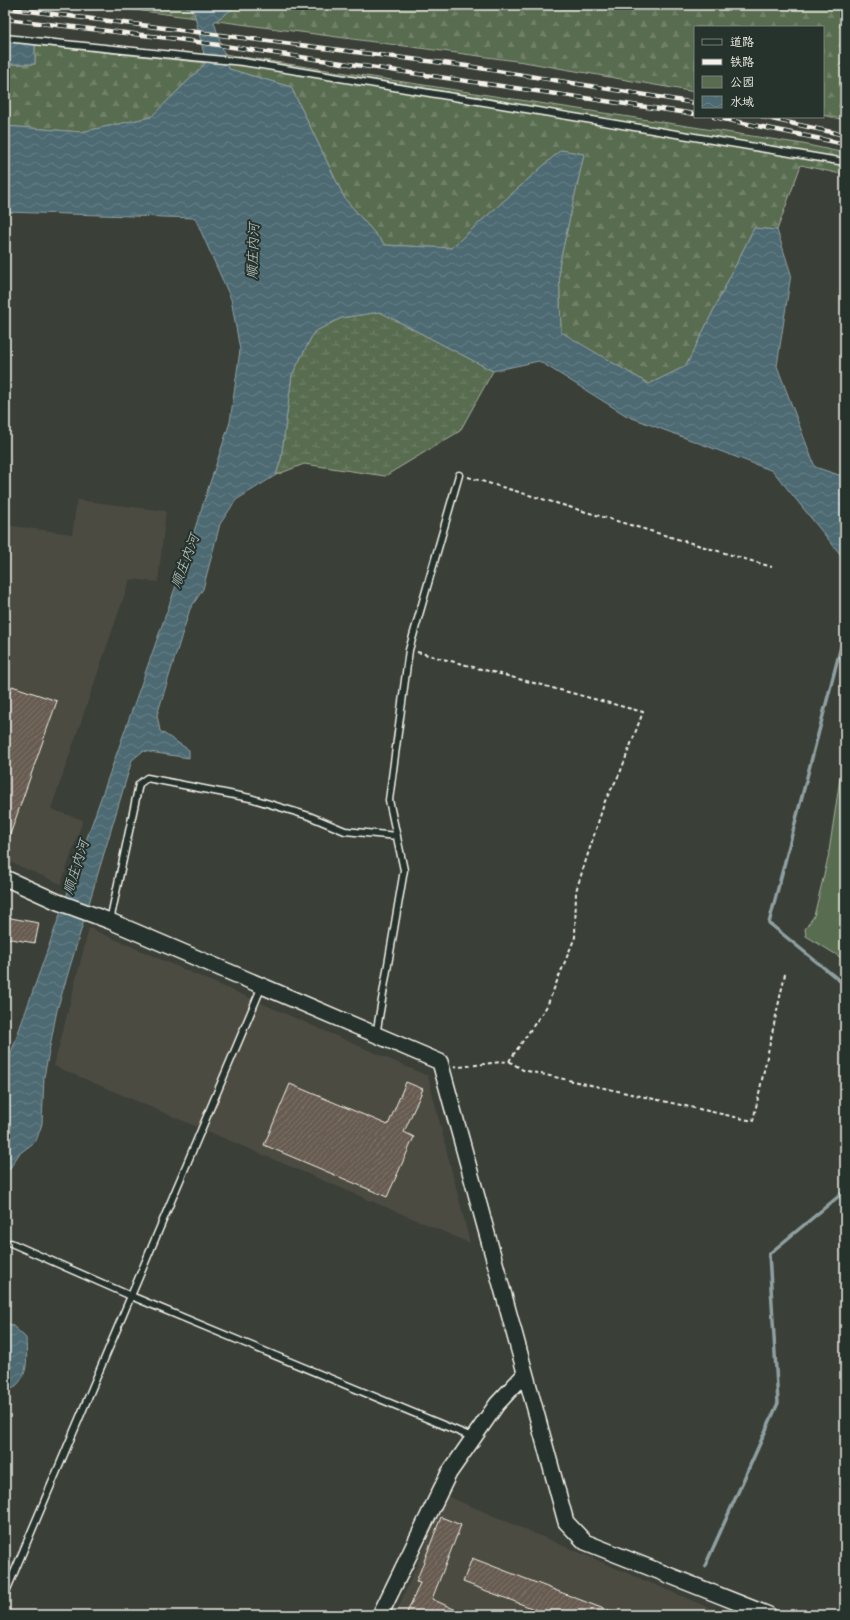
<svg xmlns="http://www.w3.org/2000/svg" width="850" height="1620" font-family="Pangolin,'LXGW WenKai TC',sans-serif">
<style>
.built{fill:#4b4b43}
.forest{fill:url(#forest-firs);stroke:#a6ae9c}
.wetland{fill:url(#wetland-marsh);stroke:#a6ae9c}
.green{fill:#596c50;stroke:#a6ae9c}
.water{fill:url(#water-waves);stroke:#90a0a2}
.lines{fill:none;stroke-linecap:round;stroke-linejoin:round}
.stream{stroke:#90a0a2;stroke-width:3.5}
.building{fill:url(#building-hatch);stroke:#f4f1e8}
.service-casing{stroke:#f4f1e8;stroke-width:9}
.tertiary-casing{stroke:#f4f1e8;stroke-width:18}
.path{stroke:#f4f1e8;stroke-width:2;stroke-dasharray:4 3;stroke-linecap:butt}
.service{stroke:#26332d;stroke-width:6}
.tertiary{stroke:#26332d;stroke-width:15}
.rail-casing{stroke:#f4f1e8;stroke-width:4.5}
.rail{stroke:#26332d;stroke-width:3;stroke-dasharray:9;stroke-linecap:butt}
.labels{text-anchor:middle;dominant-baseline:central;stroke-width:4;stroke-linejoin:round;paint-order:stroke}
.water-label{font-size:14px;font-style:italic;fill:#b1bbb9;stroke:#26332d}
</style>
<defs>
<pattern id="forest-firs" width="22" height="20" patternUnits="userSpaceOnUse"><rect width="22" height="20" fill="#596c50"/><path d="M5 1l3.5 6h-7zM16 11l3.5 6h-7z" fill="#718169"/></pattern>
<pattern id="wetland-marsh" width="20" height="14" patternUnits="userSpaceOnUse"><rect width="20" height="14" fill="#596c50"/><path d="M1 5h8M5 5V1M11 12h8M15 12V8" fill="none" stroke="#718169"/></pattern>
<pattern id="water-waves" width="16" height="10" patternUnits="userSpaceOnUse"><rect width="16" height="10" fill="#4d6a73"/><path d="M0 5q4-4 8 0t8 0" fill="none" stroke="#678087"/></pattern>
<pattern id="building-hatch" width="6" height="6" patternUnits="userSpaceOnUse"><rect width="6" height="6" fill="#675c51"/><path d="M-1 1l2-2M0 6l6-6M5 7l2-2" fill="none" stroke="#7d746a"/></pattern>
</defs>
<rect width="100%" height="100%" fill="#3a3f38"/>
<filter id="ink" filterUnits="userSpaceOnUse"><feTurbulence type="fractalNoise" baseFrequency=".025" numOctaves="2"/><feDisplacementMap in="SourceGraphic" scale="8" xChannelSelector="R" yChannelSelector="G"/><feConvolveMatrix kernelMatrix="1 2 1 2 8 2 1 2 1" color-interpolation-filters="sRGB"/></filter>
<g filter="url(#ink)">
<!-- built -->
<path class="built" d="M 77,500 L 166,511 L 158,582 L 130,579 L 51,809 L 83,820 L 61,884 L 5,860 L 5,525 L 72,534 Z
M 89,928 L 428,1076 L 470,1243 L 54,1066 Z
M 447,1496 L 726,1615 L 395,1615 Z"/>
<!-- forest -->
<path class="forest" d="M 98,5 L 845,5 L 845,120 L 823,115 L 823,27 L 695,27 L 695,92 L 524,62 Z
M 35,45 L 206,63 L 151,117 L 81,132 L 5,126 L 5,64 L 35,64 Z
M 224,54 L 803,144 L 845,153 L 845,175 L 801,165 L 777,230 L 754,228 L 686,366 L 649,384 L 561,333 L 559,266 L 584,154 L 561,150 L 451,248 L 385,245 L 345,199 L 291,87 L 229,69 Z"/>
<!-- wetland -->
<path class="wetland" d="M 380,312 L 493,371 L 460,431 L 385,476 L 304,464 L 276,475 L 281,459 L 292,375 L 314,332 L 341,318 Z"/>
<!-- green -->
<path class="green" d="M 845,745 L 845,960 L 806,936 L 805,929 L 814,916 L 828,858 Z"/>
<!-- water -->
<path class="water" d="M 185,5 L 253,5 L 234,8 L 214,22 L 229,69 L 291,87 L 345,199 L 385,245 L 451,248 L 561,150 L 584,154 L 559,266 L 561,332 L 649,384 L 686,366 L 754,228 L 777,230 L 791,274 L 777,366 L 815,467 L 845,477 L 845,560 L 773,471 L 627,416 L 539,361 L 493,371 L 380,312 L 341,318 L 314,332 L 292,375 L 281,459 L 276,475 L 236,500 L 220,524 L 203,589 L 190,609 L 157,715 L 160,731 L 189,750 L 189,758 L 143,751 L 132,760 L 57,1010 L 44,1077 L 42,1124 L 36,1141 L 19,1154 L 5,1176 L 5,1070 L 178,580 L 230,422 L 240,350 L 231,299 L 195,218 L 5,212 L 5,126 L 81,132 L 151,117 L 206,63 L 194,12 Z
M 5,41 L 35,45 L 35,64 L 5,64 Z
M 5,1322 L 12,1325 L 26,1338 C 27,1364 30,1379 5,1394 Z"/>
<g class="lines">
<!-- stream -->
<path class="stream" d="M 845,631 L 769,923 L 845,985
M 705,1566 L 778,1403 L 769,1254 L 845,1191"/>
</g>
<!-- building -->
<path class="building" d="M 12,686 L 57,701 L 6,846 L 5,845 L 5,705 Z
M 5,917 L 39,923 L 35,943 L 5,938 Z
M 406,1082 L 423,1089 L 404,1132 L 414,1137 L 387,1197 L 264,1145 L 290,1084 L 388,1125 Z
M 441,1517 L 461,1525 L 432,1599 L 467,1615 L 406,1615 L 420,1583 L 416,1582 Z
M 472,1558 L 617,1614 L 617,1615 L 550,1615 L 463,1582 Z"/>
<g class="lines">
<defs>
<path id="service" d="M 5,38 L 243,62 L 845,162
M 110,921 L 139,784 L 147,778 L 250,798 L 309,816 L 345,831 L 397,836
M 376,1035 L 404,870 L 389,800 L 409,650 L 459,475
M 11,1243 L 131,1296 L 472,1437
M 5,1594 L 262,986
M 843,1615 L 845,1614"/>
<path id="tertiary" d="M 5,878 L 58,902 L 110,921 L 440,1062 L 566,1522 L 585,1542 L 769,1615
M 380,1615 L 449,1473 L 497,1404 L 525,1374"/>
</defs>
<!-- service casing -->
<use href="#service" class="service-casing"/>
<!-- tertiary casing -->
<use href="#tertiary" class="tertiary-casing"/>
<!-- path -->
<path class="path" d="M 468,477 L 772,567
M 417,652 L 643,712 L 620,773 L 605,801 L 576,891 L 575,937 L 547,1006 L 509,1061 L 459,1067 L 454,1066
M 509,1061 L 523,1070 L 753,1121 L 785,974"/>
<!-- service -->
<use href="#service" class="service"/>
<!-- tertiary -->
<use href="#tertiary" class="tertiary"/>
<defs>
<path id="rail" d="M 5,8 L 467,66 L 695,103
M 5,19 L 177,39 L 695,114
M 714,117 L 845,144
M 763,117 L 845,135"/>
</defs>
<!-- rail casing -->
<use href="#rail" class="rail-casing"/>
<!-- rail -->
<use href="#rail" class="rail"/>
</g>
</g>
<g class="labels">
<!-- water labels -->
<g class="water-label">
<text transform="translate(253 251) rotate(-88)">顺庄内河</text>
<text transform="translate(185 561) rotate(-69)">顺庄内河</text>
<text transform="translate(76 867) rotate(-72)">顺庄内河</text>
</g>
</g>
<!-- margin -->
<rect width="850" height="1620" fill="none" stroke="#26332d" stroke-width="20"/>
<rect x="10" y="10" width="830" height="1600" fill="none" stroke="#f4f1e8" stroke-width="1.5" filter="url(#ink)"/>
<!-- legend -->
<rect x="694" y="26" width="130" height="92" fill="#26332d" stroke="#787f78"/>
<rect x="702" y="39" width="20" height="6" fill="#26332d" stroke="#787f78"/>
<text x="730" y="46" font-size="12" fill="#f4f1e8">道路</text>
<rect x="702" y="59" width="20" height="6" fill="#f4f1e8" stroke="#787f78"/>
<text x="730" y="66" font-size="12" fill="#f4f1e8">铁路</text>
<rect x="702" y="76" width="20" height="12" fill="#596c50" stroke="#787f78"/>
<text x="730" y="86" font-size="12" fill="#f4f1e8">公园</text>
<rect x="702" y="96" width="20" height="12" fill="url(#water-waves)" stroke="#787f78"/>
<text x="730" y="106" font-size="12" fill="#f4f1e8">水域</text>
</svg>
